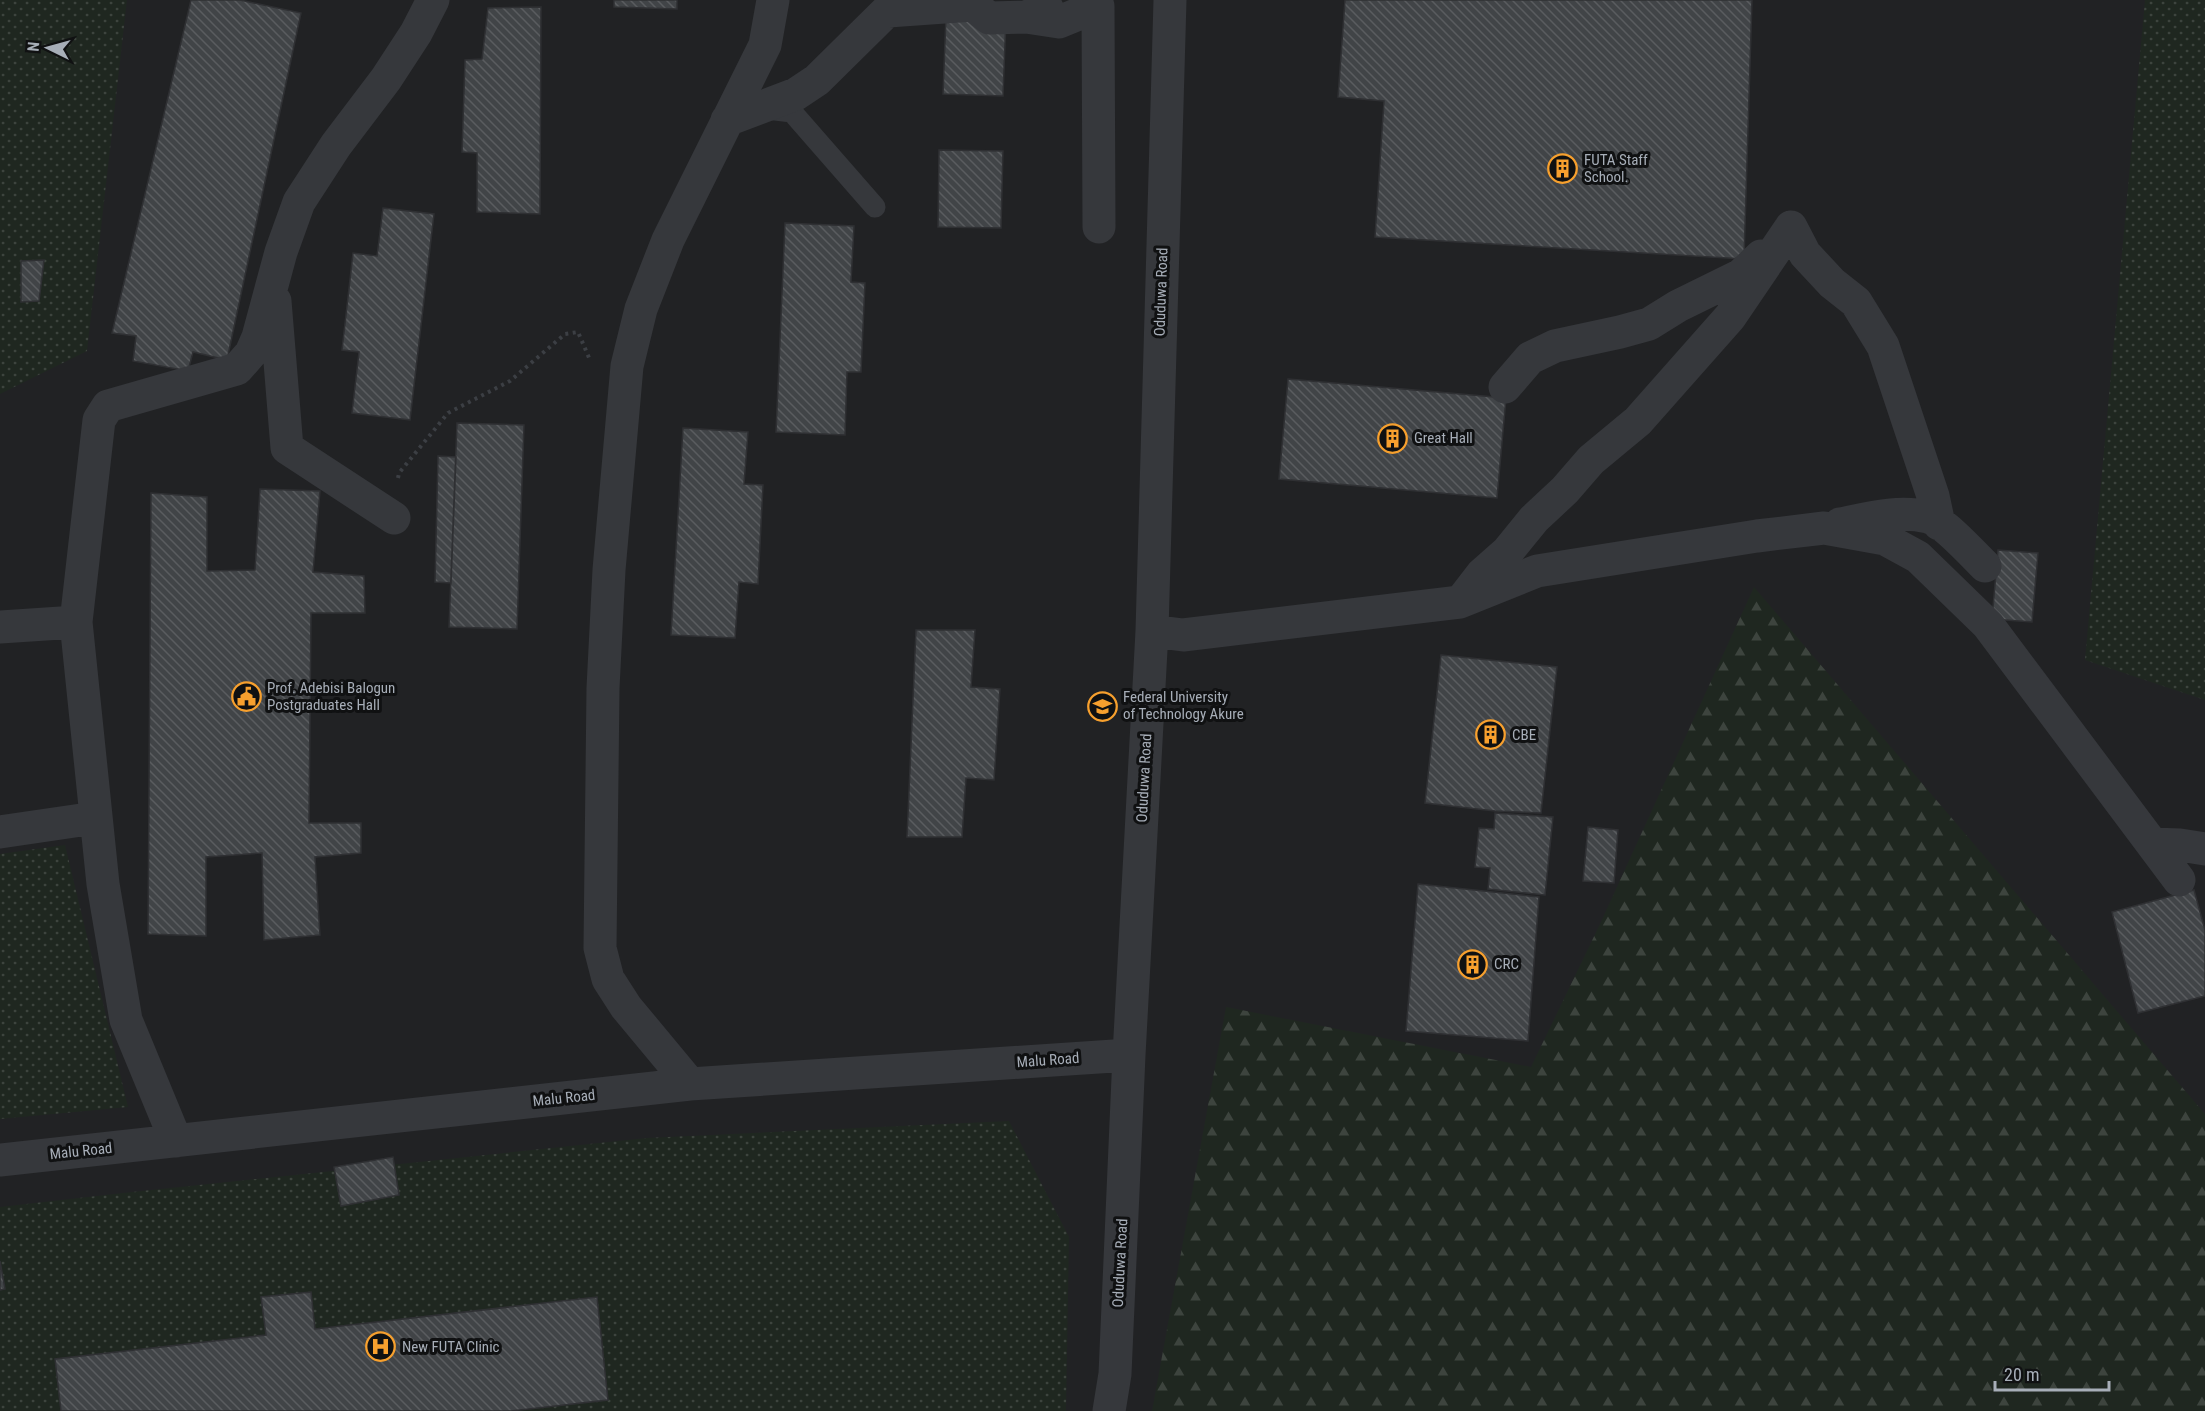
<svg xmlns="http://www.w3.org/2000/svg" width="2205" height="1411" font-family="'Roboto Condensed',sans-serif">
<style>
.built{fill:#212224}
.grass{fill:url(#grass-dots)}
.forest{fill:url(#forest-firs)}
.building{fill:url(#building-back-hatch);stroke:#2f3033;stroke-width:1.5}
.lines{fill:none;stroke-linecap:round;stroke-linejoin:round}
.path{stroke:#3c3f44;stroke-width:4;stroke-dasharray:3 4.5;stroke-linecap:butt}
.service{stroke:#36383c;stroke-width:21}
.minor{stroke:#36383c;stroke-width:33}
.labels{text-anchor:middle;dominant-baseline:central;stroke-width:6;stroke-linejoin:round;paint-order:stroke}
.poi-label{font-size:15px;fill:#a7aeb8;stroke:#101112;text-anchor:start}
.street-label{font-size:15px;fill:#a7aeb8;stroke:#101112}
</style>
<defs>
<pattern id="grass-dots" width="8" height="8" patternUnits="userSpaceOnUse" patternTransform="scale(1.5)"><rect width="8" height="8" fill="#1f2720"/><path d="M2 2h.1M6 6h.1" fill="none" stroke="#3d443e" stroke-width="1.8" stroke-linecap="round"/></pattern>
<pattern id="forest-firs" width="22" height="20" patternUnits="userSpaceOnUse" patternTransform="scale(1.5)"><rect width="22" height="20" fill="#1f2720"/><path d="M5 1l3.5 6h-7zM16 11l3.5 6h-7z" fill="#3d443e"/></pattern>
<pattern id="building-back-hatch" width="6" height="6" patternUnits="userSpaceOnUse" patternTransform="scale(1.5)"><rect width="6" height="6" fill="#414447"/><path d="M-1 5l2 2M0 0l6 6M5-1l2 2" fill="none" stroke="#5a5c5f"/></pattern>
</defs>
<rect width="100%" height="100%" fill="#151617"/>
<!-- built -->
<path class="built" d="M 0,0 L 2205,0 L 2205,1411 L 0,1411 Z"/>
<!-- grass -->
<path class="grass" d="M 0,0 L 127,0 L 87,351 L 0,394 Z
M 2145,0 L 2205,0 L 2205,700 L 2085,660 Z
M 65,845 L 128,1107 L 0,1119 L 0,854 Z
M 1009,1121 L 1069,1237 L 1066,1411 L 0,1411 L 0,1207 L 123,1193 L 647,1138 Z"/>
<!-- forest -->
<path class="forest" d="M 1754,587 L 2205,1114 L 2205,1411 L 1152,1411 L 1226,1007 L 1531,1067 L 1600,924 Z"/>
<!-- building -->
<path class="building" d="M 191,0 L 240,0 L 301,13 L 227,360 L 193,352 L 188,371 L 133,361 L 136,336 L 112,333 Z
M 614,0 L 677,0 L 677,9 L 614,7 Z
M 1345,0 L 1752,0 L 1744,259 L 1375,237 L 1384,101 L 1338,97 Z
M 541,7 L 540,214 L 477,212 L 477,153 L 462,152 L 465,60 L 482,59 L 488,8 Z
M 946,15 L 1006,17 L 1003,96 L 943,94 Z
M 939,150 L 1003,151 L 1001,228 L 938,227 Z
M 383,208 L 434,214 L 410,420 L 352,413 L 359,352 L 342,350 L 353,253 L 377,256 Z
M 785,223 L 854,226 L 851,282 L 865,283 L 861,372 L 847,372 L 845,435 L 776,432 Z
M 44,260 L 39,301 L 21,302 L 21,261 Z
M 1288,379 L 1506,398 L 1497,498 L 1279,479 Z
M 457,423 L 524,425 L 517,629 L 449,627 Z
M 683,428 L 748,432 L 744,484 L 763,485 L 758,584 L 739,582 L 735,638 L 671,635 Z
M 438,456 L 456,457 L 451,583 L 435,582 Z
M 260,489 L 320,491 L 313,572 L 364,576 L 365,613 L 311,613 L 309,823 L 361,823 L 361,853 L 315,857 L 320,935 L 264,940 L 262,853 L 206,857 L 206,936 L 148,934 L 151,493 L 207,497 L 207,571 L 255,570 Z
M 1998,550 L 2038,553 L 2032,622 L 1992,619 Z
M 916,630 L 975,630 L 971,687 L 1000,689 L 994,780 L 966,778 L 962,837 L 907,837 Z
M 1441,655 L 1557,667 L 1541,813 L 1495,811 L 1425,803 Z
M 1495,813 L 1553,817 L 1545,895 L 1488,889 L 1490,868 L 1475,867 L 1479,828 L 1494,829 Z
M 1588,827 L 1618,830 L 1614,883 L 1583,881 Z
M 1418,884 L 1539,897 L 1528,1041 L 1406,1031 Z
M 2194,890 L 2205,930 L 2205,996 L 2138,1013 L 2112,912 Z
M 393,1157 L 399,1195 L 341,1206 L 334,1167 Z
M 0,1261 L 5,1289 L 0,1290 Z
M 311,1292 L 315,1329 L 597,1297 L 608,1400 L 511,1411 L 61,1411 L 55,1359 L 266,1335 L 261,1297 Z"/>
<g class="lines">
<!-- path -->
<path class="path" d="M 398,478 L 399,473 L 448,413 L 510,381 L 565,334 L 578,332 L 590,360"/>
<!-- service -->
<path class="service" d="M 767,109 L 792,112 L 875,207"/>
<!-- minor -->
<path class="minor" d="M 888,11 L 973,5 L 989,18 L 1026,17 L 1047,8
M 1026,17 L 1059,22 L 1098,6 L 1099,227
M 727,120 L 796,94 L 817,80 L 898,0
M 1791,227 L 1805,254 L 1832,283 L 1856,302 L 1883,346 L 1933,496 L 1939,524
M 275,301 L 287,448 L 394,518
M 1505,387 L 1530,358 L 1555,346 L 1620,332 L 1649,324 L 1678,306 L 1741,275 L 1761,256
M 1840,524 C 1869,518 1899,510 1928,517 C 1943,521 1973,554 1985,566
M 1465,596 L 1482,574 L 1508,551 L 1534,519 L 1565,490 L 1591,460 L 1638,421 L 1730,317 L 1791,227
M 76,622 L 99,420 L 108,406 L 237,369 L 251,353 L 258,337 L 281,252 L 299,202 L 336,145 L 386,79 L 416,33 L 433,0
M 0,627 L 76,622 L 103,884 L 126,1020 L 176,1141
M 1152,631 L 1183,635 L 1460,602 L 1537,571 L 1757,536 L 1824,528 L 1885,539 L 1918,557 L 1988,625 L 2179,880
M 0,832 L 95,818
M 2152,844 L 2180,845 L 2205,849
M 690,1084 L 626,1007 L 608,979 L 600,948 L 603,688 L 609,570 L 627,366 L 641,309 L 668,240 L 765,45 L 773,0
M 0,1160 L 690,1084 L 1129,1055
M 1109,1411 L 1115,1374 L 1129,1055 L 1152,631 L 1170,0"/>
</g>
<!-- icons -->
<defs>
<symbol id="building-ring" viewBox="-11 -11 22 22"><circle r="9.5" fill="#101112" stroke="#f7a02e" stroke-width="1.5"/><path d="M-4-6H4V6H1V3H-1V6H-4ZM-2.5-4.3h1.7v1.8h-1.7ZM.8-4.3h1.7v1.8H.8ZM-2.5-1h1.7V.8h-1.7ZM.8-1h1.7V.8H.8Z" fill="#f7a02e"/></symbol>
<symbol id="civic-ring" viewBox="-11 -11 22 22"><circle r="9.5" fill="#101112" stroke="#f7a02e" stroke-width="1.5"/><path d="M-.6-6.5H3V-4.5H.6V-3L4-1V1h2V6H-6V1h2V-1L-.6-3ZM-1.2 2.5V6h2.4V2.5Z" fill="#f7a02e"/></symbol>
<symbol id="university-ring" viewBox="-11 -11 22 22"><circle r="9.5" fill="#101112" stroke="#f7a02e" stroke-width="1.5"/><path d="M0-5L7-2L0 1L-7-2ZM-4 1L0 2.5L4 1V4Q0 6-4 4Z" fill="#f7a02e"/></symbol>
<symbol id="hospital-ring" viewBox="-11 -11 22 22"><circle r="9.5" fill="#101112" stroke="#f7a02e" stroke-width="1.5"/><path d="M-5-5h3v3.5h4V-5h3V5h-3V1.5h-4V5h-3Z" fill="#f7a02e"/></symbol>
</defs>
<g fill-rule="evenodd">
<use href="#building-ring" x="1546" y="152" width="33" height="33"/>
<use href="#building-ring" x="1376" y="422" width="33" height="33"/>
<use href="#civic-ring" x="230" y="680" width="33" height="33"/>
<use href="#university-ring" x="1086" y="690" width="33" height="33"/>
<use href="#building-ring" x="1474" y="718" width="33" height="33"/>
<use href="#building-ring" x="1456" y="948" width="33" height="33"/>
<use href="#hospital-ring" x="364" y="1330" width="33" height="33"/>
</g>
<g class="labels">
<!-- poi labels -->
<g class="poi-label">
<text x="1584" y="160">FUTA Staff<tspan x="1584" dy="17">School.</tspan></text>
<text x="1414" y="438">Great Hall</text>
<text x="267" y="688">Prof. Adebisi Balogun<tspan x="267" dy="17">Postgraduates Hall</tspan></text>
<text x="1123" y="697">Federal University<tspan x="1123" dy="17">of Technology Akure</tspan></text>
<text x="1512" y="735">CBE</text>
<text x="1494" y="964">CRC</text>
<text x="402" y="1347">New FUTA Clinic</text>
</g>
<!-- street labels -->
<g class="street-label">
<text transform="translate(1161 292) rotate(-88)">Oduduwa Road</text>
<text transform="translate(1144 778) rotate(-87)">Oduduwa Road</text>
<text transform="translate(1048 1060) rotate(-4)">Malu Road</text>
<text transform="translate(564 1098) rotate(-6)">Malu Road</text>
<text transform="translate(81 1151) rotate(-6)">Malu Road</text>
<text transform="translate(1120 1263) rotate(-87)">Oduduwa Road</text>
</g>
</g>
<!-- north arrow -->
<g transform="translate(48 48) rotate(275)" stroke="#101112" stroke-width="4.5" paint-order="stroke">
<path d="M0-4.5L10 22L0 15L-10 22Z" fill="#a7aeb8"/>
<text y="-9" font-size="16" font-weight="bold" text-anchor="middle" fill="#a7aeb8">N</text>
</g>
<!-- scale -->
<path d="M1995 1381v9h114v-9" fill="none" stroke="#a7aeb8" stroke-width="3"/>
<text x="2004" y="1381" font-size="18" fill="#a7aeb8" stroke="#101112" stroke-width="4.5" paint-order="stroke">20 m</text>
</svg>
